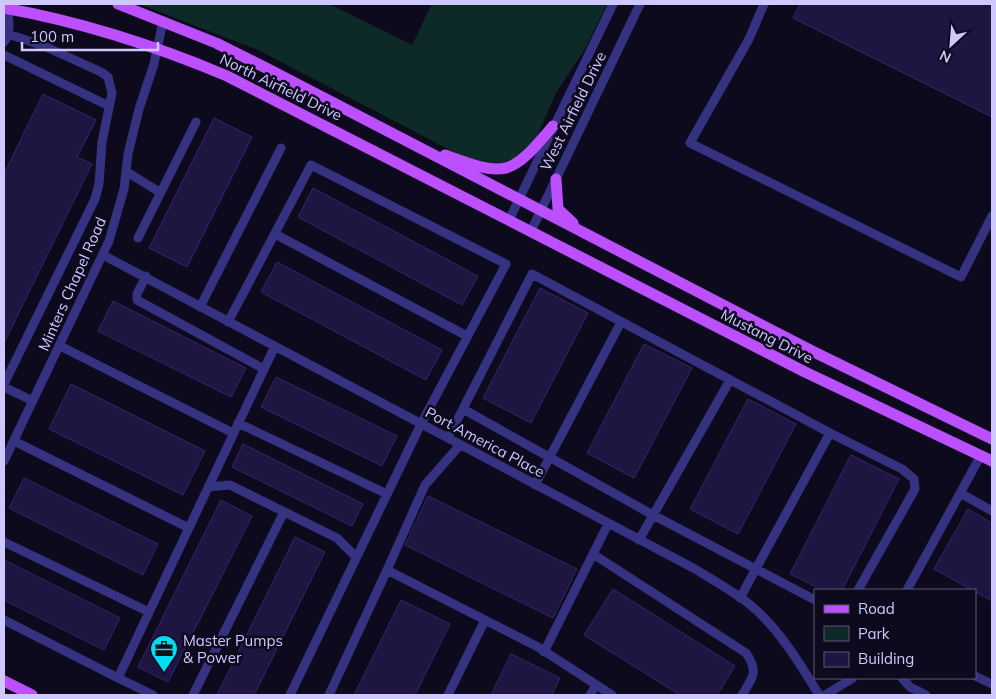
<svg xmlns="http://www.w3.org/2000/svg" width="996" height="699" font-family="Mulish,sans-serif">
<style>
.green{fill:#0d2928}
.building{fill:#1e1541;stroke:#34256e}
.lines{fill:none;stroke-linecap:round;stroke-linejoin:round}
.minor{stroke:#353281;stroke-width:9}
.major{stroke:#bc4fff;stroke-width:11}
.labels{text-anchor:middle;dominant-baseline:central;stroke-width:5;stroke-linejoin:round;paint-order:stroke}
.street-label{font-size:15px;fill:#cec8ff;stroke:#0e0a1e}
.poi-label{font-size:15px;fill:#cec8ff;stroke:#0e0a1e;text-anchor:start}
</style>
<rect width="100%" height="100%" fill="#0e0a1e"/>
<!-- green -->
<path class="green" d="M 139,4 L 329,4 L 412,45 L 432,4 L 607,4 L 585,49 L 556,93 L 535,141 L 516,158 L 506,162 L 494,165 L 473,162 L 258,50 Z"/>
<!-- building -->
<path class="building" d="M 800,4 L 992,4 L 992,117 L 793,18 Z
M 43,94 L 96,120 L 77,157 L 92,164 L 4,343 L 4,174 Z
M 214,118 L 252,137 L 187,267 L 149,248 Z
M 313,188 L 478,276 L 462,305 L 298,217 Z
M 277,262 L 442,350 L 426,380 L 261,292 Z
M 540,288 L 588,313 L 531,423 L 483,398 Z
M 113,301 L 246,368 L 231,397 L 98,331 Z
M 644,344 L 692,368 L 634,478 L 587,453 Z
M 276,377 L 397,436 L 382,466 L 261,407 Z
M 71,384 L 205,451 L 183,495 L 49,429 Z
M 748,399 L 796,424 L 738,534 L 690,509 Z
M 243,444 L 363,504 L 352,526 L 232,467 Z
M 851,455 L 899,479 L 842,590 L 822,590 L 790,574 Z
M 24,478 L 158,544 L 143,575 L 9,508 Z
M 428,496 L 577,569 L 553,618 L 405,545 Z
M 221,500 L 252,516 L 168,682 L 138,667 Z
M 968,509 L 992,523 L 992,601 L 934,569 Z
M 295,537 L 325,552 L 254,695 L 217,695 Z
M 4,560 L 120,618 L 104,650 L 4,600 Z
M 613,589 L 735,666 L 717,695 L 680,695 L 584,635 Z
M 401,600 L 450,624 L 415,695 L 354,695 Z
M 511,654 L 560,678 L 552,695 L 491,695 Z"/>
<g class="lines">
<!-- minor -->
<path class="minor" d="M 764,4 L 749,39 L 690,143 L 961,277 L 992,216
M 4,42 C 11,33 10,19 6,9 L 4,12
M 4,55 L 109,106
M 127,172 L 161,193
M 509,220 L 613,4
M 531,231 L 640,4
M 275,234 L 467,336
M 138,238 L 196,122
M 103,255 L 695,569 C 713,580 731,590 748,603 C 778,627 799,662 819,695
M 146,276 L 137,294 L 137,300 L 264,369
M 200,307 L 281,148
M 228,322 L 311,165 L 506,264 L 421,424 L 290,695
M 60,346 L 233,433
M 4,384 L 95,199 L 99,184 L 102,142 L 112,93 L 108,77 L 101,72 L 44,46 L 8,34
M 4,387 L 33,401
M 463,409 L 653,515 L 815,600
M 238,423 L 387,494
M 830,433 L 902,469 L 914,479 L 915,489 L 858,590
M 448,438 L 532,274 L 830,433 L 740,598
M 14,441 L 189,528
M 4,461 L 109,241 L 124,189 L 128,154 L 139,109 L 154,64 L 163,21
M 535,485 L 621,322
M 208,487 L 230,485 L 337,538 L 356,557
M 960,493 L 992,511
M 639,540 L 730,380
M 4,542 L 149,612
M 593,554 L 746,653 C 759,672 753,677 742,695
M 387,570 L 425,485 L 460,445
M 907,590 L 981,455
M 4,620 L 118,678
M 544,652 L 608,524
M 975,676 L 992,684
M 902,678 L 910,687 L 926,695
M 153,695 L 118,678 L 275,346
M 193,695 L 284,512
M 329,695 L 387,570 L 538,647 L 612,695
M 448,695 L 485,620
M 590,695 L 596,685
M 825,695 L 853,678"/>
<!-- major -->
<path class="major" d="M 118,4 L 216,43 L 268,69 L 812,351 L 992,439
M 4,8 C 82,22 154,45 227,76 L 805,372 L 992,461
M 445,155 C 506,178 511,176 553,126
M 556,179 L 558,209 L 573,223
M 4,681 L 32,695"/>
</g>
<!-- icons -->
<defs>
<symbol id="office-pin" viewBox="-11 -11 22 30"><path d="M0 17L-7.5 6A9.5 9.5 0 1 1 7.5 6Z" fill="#00dcf3" stroke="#0e0a1e"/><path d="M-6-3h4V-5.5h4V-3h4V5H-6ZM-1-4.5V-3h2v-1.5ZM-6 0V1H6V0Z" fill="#111"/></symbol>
</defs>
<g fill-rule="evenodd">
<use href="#office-pin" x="148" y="633" width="32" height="43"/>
</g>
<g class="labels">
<!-- street labels -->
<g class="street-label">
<text transform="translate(281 87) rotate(26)">North Airfield Drive</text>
<text transform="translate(573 111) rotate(-64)">West Airfield Drive</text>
<text transform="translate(72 284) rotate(-66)">Minters Chapel Road</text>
<text transform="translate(767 336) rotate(27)">Mustang Drive</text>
<text transform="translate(485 442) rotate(28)">Port America Place</text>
</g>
<!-- poi labels -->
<g class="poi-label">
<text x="183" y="640">Master Pumps<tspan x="183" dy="17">&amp; Power</tspan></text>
</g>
</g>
<!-- border -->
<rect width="996" height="699" fill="none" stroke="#cec8ff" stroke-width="10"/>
<!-- legend -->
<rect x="814" y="589" width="162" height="90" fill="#0e0a1e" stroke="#5b5678"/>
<rect x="824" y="605" width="25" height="8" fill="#bc4fff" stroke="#5b5678"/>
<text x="858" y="614" font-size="15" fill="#cec8ff">Road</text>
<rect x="824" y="626" width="25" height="15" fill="#0d2928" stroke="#5b5678"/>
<text x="858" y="639" font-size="15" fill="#cec8ff">Park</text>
<rect x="824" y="652" width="25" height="15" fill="#1e1541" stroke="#5b5678"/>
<text x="858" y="664" font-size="15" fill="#cec8ff">Building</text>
<!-- north arrow -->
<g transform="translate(951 45) rotate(206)" stroke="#0e0a1e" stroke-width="4" paint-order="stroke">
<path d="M0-4L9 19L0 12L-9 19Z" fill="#cec8ff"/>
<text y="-8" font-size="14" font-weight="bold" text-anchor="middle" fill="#cec8ff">N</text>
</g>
<!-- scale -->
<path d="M22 42v8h136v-8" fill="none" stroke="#cec8ff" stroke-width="2.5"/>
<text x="30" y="42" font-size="15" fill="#cec8ff" stroke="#0e0a1e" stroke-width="4" paint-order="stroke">100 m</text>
</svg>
